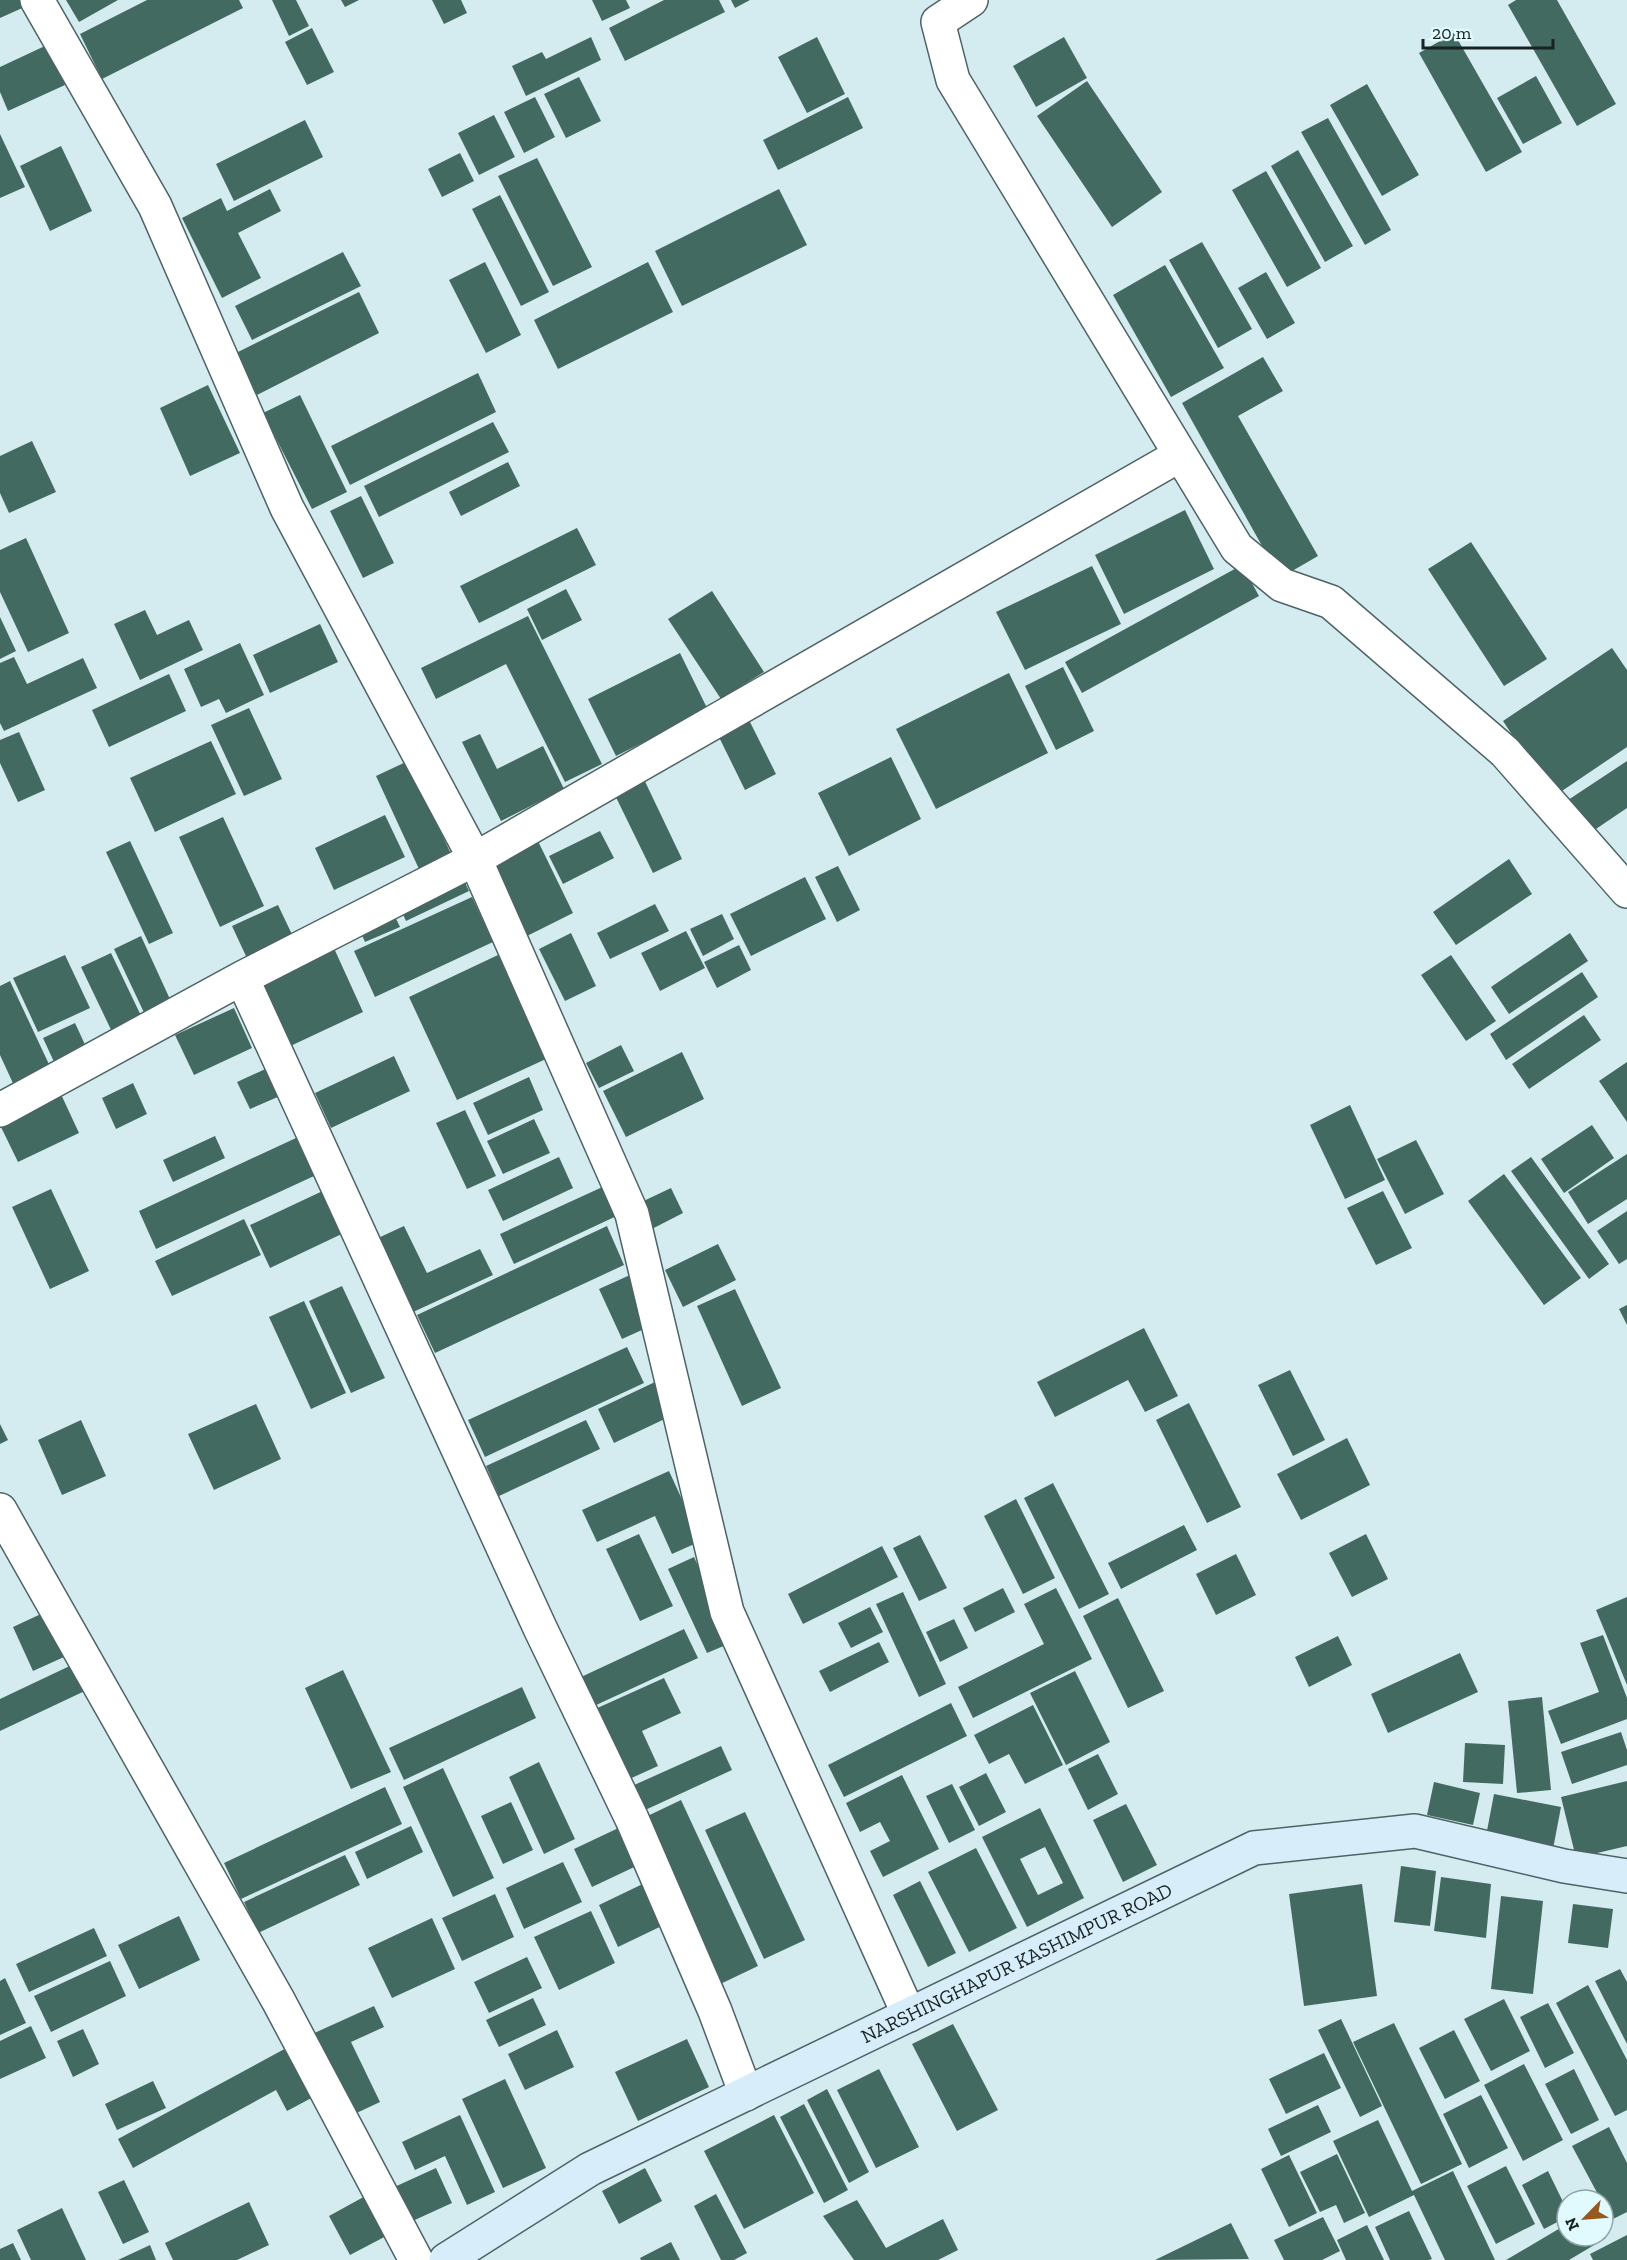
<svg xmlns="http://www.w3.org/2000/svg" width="1627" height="2260" font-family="'Zilla Slab',serif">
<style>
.building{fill:#436a61;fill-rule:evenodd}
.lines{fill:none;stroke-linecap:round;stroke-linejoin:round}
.street-casing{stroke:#4e6366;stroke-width:36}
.secondary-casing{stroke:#4e6366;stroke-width:36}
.street{stroke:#fff;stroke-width:33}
.secondary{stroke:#d7edfa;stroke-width:33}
.labels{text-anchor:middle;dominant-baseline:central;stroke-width:6;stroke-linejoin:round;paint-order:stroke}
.street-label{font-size:20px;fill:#192223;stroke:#e1fafd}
</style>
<rect width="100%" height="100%" fill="#d4ecf0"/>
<!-- building -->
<path class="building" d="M 0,0 L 26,0 L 29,5 L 0,18 Z
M 66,0 L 118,0 L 79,22 Z
M 147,0 L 239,0 L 243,8 L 102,79 L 80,34 Z
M 272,0 L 296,0 L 309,26 L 289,36 Z
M 341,0 L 359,0 L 345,7 Z
M 432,0 L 461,0 L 467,13 L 444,24 Z
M 592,0 L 626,0 L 630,8 L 602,21 Z
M 664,0 L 719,0 L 725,12 L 625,61 L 609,28 Z
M 731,0 L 750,0 L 735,8 Z
M 1516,0 L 1557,0 L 1616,104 L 1577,126 L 1508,5 Z
M 312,28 L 334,72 L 307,85 L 285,42 Z
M 1454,33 L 1522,152 L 1486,172 L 1419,53 Z
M 591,37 L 601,60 L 526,96 L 512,66 L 542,52 L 546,59 Z
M 817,37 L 845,94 L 807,113 L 778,57 Z
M 1064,37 L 1087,78 L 1036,107 L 1013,66 Z
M 47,45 L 65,85 L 8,111 L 0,92 L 0,67 Z
M 1536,76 L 1562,123 L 1523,144 L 1497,98 Z
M 579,77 L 601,121 L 566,138 L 544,94 Z
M 1087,81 L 1162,192 L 1112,227 L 1037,116 Z
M 1367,84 L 1419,175 L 1382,196 L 1330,105 Z
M 535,97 L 555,137 L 524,153 L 504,112 Z
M 848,97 L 863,128 L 778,170 L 763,140 Z
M 494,115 L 515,157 L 479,175 L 458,133 Z
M 1328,118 L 1391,230 L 1365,245 L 1301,132 Z
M 305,120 L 323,157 L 234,201 L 216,164 Z
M 0,134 L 25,187 L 0,198 Z
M 61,146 L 92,211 L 50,231 L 20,166 Z
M 1298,150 L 1353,246 L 1325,262 L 1271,166 Z
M 460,153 L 474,181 L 442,197 L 428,169 Z
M 537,158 L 592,267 L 553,286 L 498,176 Z
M 1266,171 L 1321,268 L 1287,287 L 1232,190 Z
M 270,189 L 281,211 L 238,233 L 261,278 L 222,298 L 182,218 L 221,198 L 227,211 Z
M 779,189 L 807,245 L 682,306 L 655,251 Z
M 500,195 L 549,292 L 521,306 L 472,209 Z
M 1202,242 L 1252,329 L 1218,348 L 1169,260 Z
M 343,252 L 361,286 L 252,340 L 235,306 Z
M 485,262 L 521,335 L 486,353 L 449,280 Z
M 648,262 L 673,312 L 558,369 L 534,320 Z
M 1165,265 L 1224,368 L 1171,397 L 1113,295 Z
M 1266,272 L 1295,323 L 1267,339 L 1238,288 Z
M 359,292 L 379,333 L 257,395 L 236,353 Z
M 1263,357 L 1283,391 L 1238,416 L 1318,556 L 1280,578 L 1182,403 Z
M 478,373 L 496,412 L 350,485 L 331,446 Z
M 208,385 L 240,453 L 190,476 L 160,408 Z
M 300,395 L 347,492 L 312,509 L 263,413 Z
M 493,422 L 509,452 L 379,517 L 364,486 Z
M 32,441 L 56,492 L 9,513 L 0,493 L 0,456 Z
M 508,462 L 520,486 L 461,516 L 449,492 Z
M 361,496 L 394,563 L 363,578 L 330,511 Z
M 1185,510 L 1214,569 L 1124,614 L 1095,555 Z
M 577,528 L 596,565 L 479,623 L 460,586 Z
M 26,538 L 69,633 L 28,652 L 0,592 L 0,550 Z
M 1471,542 L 1547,659 L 1504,686 L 1428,569 Z
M 1242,565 L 1259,596 L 1082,693 L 1065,662 Z
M 1092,566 L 1121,624 L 1025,670 L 996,612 Z
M 566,589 L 582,620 L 542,640 L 527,609 Z
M 712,591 L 764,672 L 721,699 L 668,619 Z
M 145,610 L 157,635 L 189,620 L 203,650 L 140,680 L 114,624 Z
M 528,616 L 602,764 L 565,782 L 506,664 L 436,699 L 421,668 Z
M 0,617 L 16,651 L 0,659 Z
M 320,624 L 338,662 L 270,693 L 253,655 Z
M 240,643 L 264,695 L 226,713 L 219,699 L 201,707 L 184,669 Z
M 1612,648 L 1627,670 L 1627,747 L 1553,797 L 1503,721 Z
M 680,653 L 708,710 L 616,756 L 588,699 Z
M 14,657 L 27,684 L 83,658 L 97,688 L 4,731 L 0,723 L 0,663 Z
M 1063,667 L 1094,731 L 1056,750 L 1025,686 Z
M 1009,673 L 1048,753 L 936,809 L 896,729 Z
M 169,674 L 186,711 L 109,747 L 92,710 Z
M 249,708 L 282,779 L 244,796 L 211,725 Z
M 747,716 L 776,774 L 745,790 L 716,731 Z
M 19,732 L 45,790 L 18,802 L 0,763 L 0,740 Z
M 480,734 L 497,769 L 543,746 L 564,789 L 501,821 L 462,742 Z
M 211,741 L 236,794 L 155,832 L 130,778 Z
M 891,757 L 921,819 L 849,856 L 818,793 Z
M 408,761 L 451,854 L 419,869 L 376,776 Z
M 1627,761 L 1627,808 L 1587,835 L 1565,802 Z
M 640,771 L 682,859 L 653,873 L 610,785 Z
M 385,815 L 405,857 L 334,890 L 315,848 Z
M 223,817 L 264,906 L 220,927 L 179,837 Z
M 600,831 L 614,858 L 563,884 L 549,856 Z
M 536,837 L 573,913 L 527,936 L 490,860 Z
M 130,841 L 173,933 L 149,944 L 106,852 Z
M 1509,859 L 1532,894 L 1456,945 L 1433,912 Z
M 838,866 L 860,910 L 837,922 L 815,877 Z
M 460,872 L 469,891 L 406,921 L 397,901 Z
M 805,877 L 826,919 L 751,956 L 730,914 Z
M 472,897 L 493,942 L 375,997 L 354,951 Z
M 655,904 L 669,931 L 610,959 L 597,933 Z
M 278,905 L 298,947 L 252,969 L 232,926 Z
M 391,908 L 400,927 L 365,942 L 357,924 Z
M 722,914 L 734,939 L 703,956 L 690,929 Z
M 686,931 L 705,968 L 660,991 L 641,953 Z
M 571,933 L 596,986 L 565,1001 L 539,949 Z
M 1570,933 L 1588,961 L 1509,1014 L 1491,987 Z
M 141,936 L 174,1008 L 148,1021 L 114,949 Z
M 739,945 L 751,970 L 717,988 L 704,962 Z
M 333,946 L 363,1012 L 284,1049 L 254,983 Z
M 111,953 L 144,1022 L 114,1036 L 81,967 Z
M 65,955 L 90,1008 L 38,1032 L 13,978 Z
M 498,955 L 546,1059 L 457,1100 L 409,997 Z
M 1451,955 L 1496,1021 L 1466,1041 L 1421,975 Z
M 1582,972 L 1598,997 L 1506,1060 L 1490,1034 Z
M 10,981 L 54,1075 L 17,1092 L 0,1055 L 0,986 Z
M 234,1008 L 252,1048 L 194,1075 L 175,1035 Z
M 1584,1015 L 1601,1040 L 1529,1089 L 1512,1064 Z
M 75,1023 L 87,1049 L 55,1064 L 43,1038 Z
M 621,1045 L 634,1071 L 599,1088 L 586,1063 Z
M 682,1052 L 704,1099 L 626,1137 L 603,1091 Z
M 394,1056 L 410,1091 L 331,1128 L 315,1093 Z
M 1627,1062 L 1627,1122 L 1599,1081 Z
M 274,1065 L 287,1093 L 250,1109 L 237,1082 Z
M 529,1077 L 543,1110 L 488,1135 L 473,1103 Z
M 133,1083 L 147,1114 L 116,1129 L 102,1098 Z
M 59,1090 L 79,1133 L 18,1162 L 0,1125 Z
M 1350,1105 L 1385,1180 L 1345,1199 L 1310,1125 Z
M 465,1110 L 496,1176 L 467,1189 L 436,1123 Z
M 534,1119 L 550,1153 L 503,1174 L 487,1141 Z
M 1592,1125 L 1614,1158 L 1564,1193 L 1541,1159 Z
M 215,1136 L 225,1158 L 173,1182 L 163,1160 Z
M 296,1138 L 314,1176 L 156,1249 L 139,1211 Z
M 1416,1140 L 1444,1194 L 1405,1214 L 1377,1159 Z
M 1627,1154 L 1627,1199 L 1588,1224 L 1568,1192 Z
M 559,1157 L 573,1188 L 503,1221 L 488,1190 Z
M 1531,1157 L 1609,1264 L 1589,1279 L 1511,1171 Z
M 1504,1174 L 1581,1278 L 1544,1305 L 1468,1201 Z
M 609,1184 L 623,1213 L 514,1264 L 500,1234 Z
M 329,1188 L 348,1231 L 270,1268 L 250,1225 Z
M 671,1188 L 683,1213 L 646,1232 L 633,1206 Z
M 51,1189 L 89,1271 L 50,1289 L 12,1207 Z
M 1383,1191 L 1412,1248 L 1376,1265 L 1347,1208 Z
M 1627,1211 L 1627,1259 L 1619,1264 L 1597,1231 Z
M 244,1219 L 261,1255 L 172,1296 L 155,1261 Z
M 404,1226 L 427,1273 L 480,1249 L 493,1275 L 411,1313 L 376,1239 Z
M 607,1226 L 624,1265 L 435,1353 L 417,1315 Z
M 718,1244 L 736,1280 L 683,1307 L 665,1270 Z
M 630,1275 L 653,1325 L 622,1339 L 599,1289 Z
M 342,1286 L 385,1378 L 351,1393 L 309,1301 Z
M 735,1289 L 781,1388 L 742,1406 L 697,1306 Z
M 304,1301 L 346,1393 L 311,1409 L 269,1317 Z
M 1627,1305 L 1627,1325 L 1619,1309 Z
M 1144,1328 L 1178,1396 L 1145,1412 L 1128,1380 L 1055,1417 L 1037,1382 Z
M 627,1347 L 644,1383 L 485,1457 L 468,1420 Z
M 1290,1370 L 1325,1440 L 1293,1456 L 1258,1385 Z
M 655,1382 L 671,1416 L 614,1443 L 598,1409 Z
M 1189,1403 L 1241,1507 L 1207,1523 L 1156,1420 Z
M 256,1404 L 281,1459 L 214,1490 L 188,1434 Z
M 81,1420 L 106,1476 L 62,1495 L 38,1440 Z
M 586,1420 L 600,1449 L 499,1496 L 486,1466 Z
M 0,1424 L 8,1440 L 0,1444 Z
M 1347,1438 L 1370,1485 L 1301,1520 L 1277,1474 Z
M 669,1471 L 701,1541 L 672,1554 L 655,1516 L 597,1542 L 582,1510 Z
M 1053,1483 L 1109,1594 L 1079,1609 L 1024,1498 Z
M 1016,1499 L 1055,1578 L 1023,1594 L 984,1516 Z
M 1184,1525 L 1197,1550 L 1121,1589 L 1108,1563 Z
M 639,1534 L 673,1606 L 640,1621 L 606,1549 Z
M 1366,1534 L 1388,1579 L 1352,1597 L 1329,1553 Z
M 920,1535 L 947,1588 L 919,1601 L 893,1548 Z
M 882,1546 L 898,1577 L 803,1624 L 788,1594 Z
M 1236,1554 L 1256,1595 L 1216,1615 L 1196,1574 Z
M 694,1557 L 733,1642 L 707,1653 L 668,1569 Z
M 1003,1588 L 1015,1612 L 975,1632 L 963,1608 Z
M 1056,1588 L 1092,1659 L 973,1718 L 958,1687 L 1044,1644 L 1024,1604 Z
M 903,1592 L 946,1684 L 919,1697 L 876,1604 Z
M 1627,1597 L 1627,1685 L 1596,1610 Z
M 1118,1598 L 1164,1691 L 1128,1708 L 1083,1616 Z
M 870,1607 L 883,1632 L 851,1648 L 838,1623 Z
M 43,1613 L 64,1657 L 33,1671 L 13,1627 Z
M 954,1619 L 968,1648 L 940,1662 L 926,1632 Z
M 684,1629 L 698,1658 L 594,1706 L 581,1677 Z
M 1603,1635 L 1627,1698 L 1627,1719 L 1561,1744 L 1548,1711 L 1599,1692 L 1580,1643 Z
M 1338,1636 L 1352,1665 L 1309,1687 L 1295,1657 Z
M 879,1642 L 889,1662 L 830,1692 L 819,1671 Z
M 1460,1653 L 1478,1692 L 1388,1733 L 1371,1694 Z
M 76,1663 L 89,1689 L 0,1731 L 0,1699 Z
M 343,1670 L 391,1772 L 351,1789 L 305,1688 Z
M 1075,1671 L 1110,1742 L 1066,1765 L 1030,1693 Z
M 664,1678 L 681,1713 L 642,1731 L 658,1766 L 625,1781 L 593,1710 Z
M 522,1687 L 536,1718 L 404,1780 L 389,1748 Z
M 1542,1697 L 1551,1790 L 1517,1793 L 1508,1701 Z
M 951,1703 L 967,1736 L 844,1797 L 828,1765 Z
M 1033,1705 L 1063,1765 L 1025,1784 L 1009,1754 L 989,1764 L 974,1735 Z
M 1621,1732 L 1627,1750 L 1627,1765 L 1572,1784 L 1561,1752 Z
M 1465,1743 L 1505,1745 L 1503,1784 L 1463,1782 Z
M 721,1746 L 732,1770 L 643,1811 L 632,1786 Z
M 1098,1754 L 1118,1794 L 1088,1810 L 1068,1769 Z
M 539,1762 L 575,1839 L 544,1854 L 509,1777 Z
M 443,1768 L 494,1878 L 453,1897 L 403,1787 Z
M 986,1773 L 1006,1812 L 979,1826 L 959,1787 Z
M 902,1775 L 939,1849 L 883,1877 L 870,1851 L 890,1841 L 880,1822 L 860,1832 L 846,1803 Z
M 1627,1781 L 1627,1846 L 1576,1858 L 1561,1797 Z
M 1434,1782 L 1480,1793 L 1473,1825 L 1427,1815 Z
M 952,1784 L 975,1830 L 949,1843 L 926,1796 Z
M 385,1787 L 402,1824 L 241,1899 L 224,1863 Z
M 1494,1794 L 1561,1807 L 1553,1849 L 1486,1836 Z
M 681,1800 L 758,1966 L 714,1987 L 637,1821 Z
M 511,1802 L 533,1850 L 503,1864 L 481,1816 Z
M 1126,1804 L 1157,1865 L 1123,1882 L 1093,1820 Z
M 1040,1808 L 1084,1898 L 1027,1927 L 982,1837 ZM 1045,1847 L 1063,1883 L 1038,1895 L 1020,1859 Z
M 745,1812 L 805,1940 L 764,1959 L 705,1830 Z
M 629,1823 L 647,1861 L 592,1887 L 574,1849 Z
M 411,1826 L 423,1852 L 367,1879 L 355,1852 Z
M 976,1848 L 1017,1928 L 969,1952 L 928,1872 Z
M 345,1855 L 360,1885 L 258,1933 L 244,1902 Z
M 563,1862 L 582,1902 L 524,1929 L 506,1888 Z
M 1401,1866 L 1436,1871 L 1430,1926 L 1394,1922 Z
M 1441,1877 L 1491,1884 L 1486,1938 L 1434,1931 Z
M 651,1880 L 670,1922 L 618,1947 L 599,1905 Z
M 920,1881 L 956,1953 L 928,1967 L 893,1895 Z
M 1362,1884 L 1377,1996 L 1304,2006 L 1289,1894 Z
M 495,1894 L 514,1937 L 462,1961 L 442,1918 Z
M 1501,1896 L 1543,1901 L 1533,1994 L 1491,1989 Z
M 1573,1904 L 1613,1909 L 1608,1948 L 1568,1943 Z
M 591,1911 L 615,1963 L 559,1990 L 534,1937 Z
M 179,1916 L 200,1960 L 139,1989 L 118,1945 Z
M 432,1918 L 455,1969 L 392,1998 L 368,1948 Z
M 94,1928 L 107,1956 L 29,1992 L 16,1964 Z
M 527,1957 L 542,1988 L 489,2013 L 474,1982 Z
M 110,1961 L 126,1996 L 51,2032 L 34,1996 Z
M 1620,1969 L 1627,1982 L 1627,2044 L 1595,1981 Z
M 5,1978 L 26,2023 L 0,2035 L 0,1981 Z
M 1588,1985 L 1627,2060 L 1627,2110 L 1615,2116 L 1556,2003 Z
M 533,1998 L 546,2025 L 499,2047 L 486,2020 Z
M 1504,1999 L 1530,2051 L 1491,2071 L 1464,2019 Z
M 1548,2003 L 1574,2053 L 1545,2068 L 1520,2017 Z
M 374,2006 L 384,2027 L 351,2042 L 380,2102 L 348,2117 L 310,2035 Z
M 1341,2019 L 1382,2106 L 1360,2117 L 1318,2030 Z
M 1394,2023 L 1462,2164 L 1421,2184 L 1353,2042 Z
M 953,2024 L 998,2110 L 957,2131 L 912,2044 Z
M 31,2026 L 46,2058 L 0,2079 L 0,2041 Z
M 83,2029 L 99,2064 L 73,2077 L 57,2041 Z
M 557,2030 L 574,2067 L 525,2090 L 508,2054 Z
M 1454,2030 L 1480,2081 L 1445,2099 L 1419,2048 Z
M 687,2039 L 709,2087 L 638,2121 L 615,2072 Z
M 290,2046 L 317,2095 L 287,2111 L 276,2090 L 133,2168 L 118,2139 Z
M 1324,2053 L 1341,2088 L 1286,2114 L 1269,2079 Z
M 1524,2064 L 1563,2140 L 1523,2161 L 1484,2085 Z
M 879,2069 L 919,2147 L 876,2168 L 837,2090 Z
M 1574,2069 L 1599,2120 L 1571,2134 L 1545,2084 Z
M 505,2079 L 546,2168 L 503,2188 L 462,2099 Z
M 153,2081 L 166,2108 L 117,2130 L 105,2104 Z
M 827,2089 L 869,2172 L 849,2183 L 807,2100 Z
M 1481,2095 L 1508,2148 L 1469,2168 L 1443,2114 Z
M 804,2104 L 848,2190 L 824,2203 L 780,2117 Z
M 1318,2105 L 1331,2132 L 1281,2156 L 1268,2129 Z
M 460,2115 L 495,2192 L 467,2205 L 445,2156 L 415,2170 L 402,2142 Z
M 774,2115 L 814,2193 L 744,2229 L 704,2151 Z
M 1378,2120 L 1412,2191 L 1453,2171 L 1495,2260 L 1445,2260 L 1414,2195 L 1369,2217 L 1333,2141 Z
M 1609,2127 L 1627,2163 L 1627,2212 L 1611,2220 L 1603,2205 L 1603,2200 L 1601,2200 L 1572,2146 Z
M 1337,2154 L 1365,2213 L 1344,2223 L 1336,2205 L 1320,2212 L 1300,2172 Z
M 1289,2155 L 1317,2213 L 1289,2227 L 1261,2169 Z
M 1506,2166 L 1535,2224 L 1496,2244 L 1467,2186 Z
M 436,2168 L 452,2203 L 406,2224 L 390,2189 Z
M 645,2168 L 662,2201 L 619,2224 L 602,2191 Z
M 1548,2171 L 1567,2210 L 1567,2217 L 1544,2229 L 1522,2185 Z
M 124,2180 L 149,2232 L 123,2244 L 98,2192 Z
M 369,2194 L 390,2234 L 350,2255 L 329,2216 Z
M 716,2194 L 747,2253 L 734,2260 L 721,2260 L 694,2206 Z
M 857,2200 L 886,2248 L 943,2219 L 958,2250 L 938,2260 L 854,2260 L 823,2216 Z
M 249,2202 L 269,2245 L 237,2260 L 173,2260 L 165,2243 Z
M 62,2208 L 86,2260 L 31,2260 L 17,2230 Z
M 1409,2211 L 1432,2259 L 1429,2260 L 1390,2260 L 1375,2227 Z
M 1323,2217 L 1340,2251 L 1322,2260 L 1284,2260 L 1274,2240 Z
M 1231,2223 L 1249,2259 L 1155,2260 Z
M 1567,2224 L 1567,2236 L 1603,2236 L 1603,2233 L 1606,2238 L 1569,2260 L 1506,2260 Z
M 1367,2225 L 1384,2260 L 1346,2260 L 1337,2240 Z
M 1627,2235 L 1627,2260 L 1593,2260 L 1590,2254 Z
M 671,2242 L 680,2260 L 641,2260 L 640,2258 Z
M 13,2243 L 21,2260 L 0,2260 L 0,2249 Z
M 150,2245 L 156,2260 L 118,2260 Z"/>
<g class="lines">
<defs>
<path id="street" d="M 37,0 L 155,206 L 287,508 L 475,859 L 632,1214 L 727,1612 L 909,2015
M 971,0 L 938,22 L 953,80 L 1237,548 L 1282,585 L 1331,602 L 1505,752 L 1627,891
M 242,978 L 540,1628 L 632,1819 L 715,2011 L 746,2094
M 0,1110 L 242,978 L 475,859 L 1180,455
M 0,1510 L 278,2000 L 416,2260"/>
<g id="secondary">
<path id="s1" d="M 446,2260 L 590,2169 L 1254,1848 L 1415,1831 L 1564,1866 L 1627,1876"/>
</g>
</defs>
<!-- street casing -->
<use href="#street" class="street-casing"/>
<!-- secondary casing -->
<use href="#secondary" class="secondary-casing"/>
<!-- street -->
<use href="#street" class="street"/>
<!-- secondary -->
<use href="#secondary" class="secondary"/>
</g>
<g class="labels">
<!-- street labels -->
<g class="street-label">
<text stroke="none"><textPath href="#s1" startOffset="644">NARSHINGHAPUR KASHIMPUR ROAD</textPath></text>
</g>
</g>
<!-- north arrow -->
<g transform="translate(1585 2218) rotate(245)"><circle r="28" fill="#e1fafd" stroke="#91a4a6" stroke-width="1.5"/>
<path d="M0-4.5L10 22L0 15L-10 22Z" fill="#97581f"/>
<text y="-9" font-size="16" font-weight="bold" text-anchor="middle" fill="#192223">N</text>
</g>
<!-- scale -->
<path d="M1423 39v9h130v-9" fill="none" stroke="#192223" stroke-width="3"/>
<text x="1432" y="39" font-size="18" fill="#192223" stroke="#e1fafd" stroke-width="4.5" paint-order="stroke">20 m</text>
</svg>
